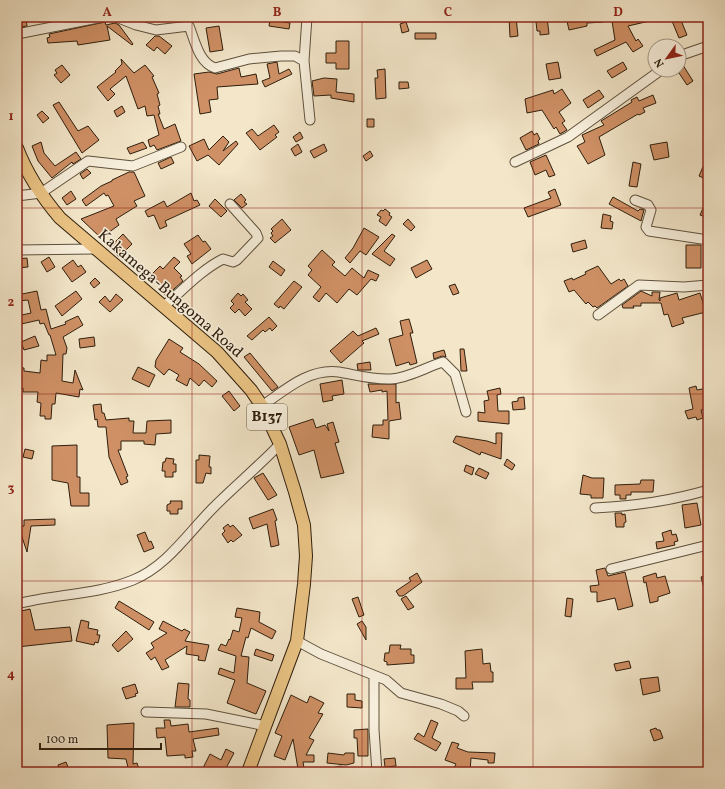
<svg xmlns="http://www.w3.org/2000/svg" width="725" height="789" font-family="Vollkorn,serif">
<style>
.building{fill:#cf9065;stroke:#2e1e0d}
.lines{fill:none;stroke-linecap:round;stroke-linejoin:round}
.minor-casing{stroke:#5f503c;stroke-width:11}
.major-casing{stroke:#2e1e0d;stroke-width:14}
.minor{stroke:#f7efdc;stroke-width:9}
.major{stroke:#eac384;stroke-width:12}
.grid{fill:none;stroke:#8f2418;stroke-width:1;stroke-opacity:0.55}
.labels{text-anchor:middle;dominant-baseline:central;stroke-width:3;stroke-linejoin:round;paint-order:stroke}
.shield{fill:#f7efdc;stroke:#6a5d4b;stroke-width:1}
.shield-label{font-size:15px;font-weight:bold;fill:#2e1e0d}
.street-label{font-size:16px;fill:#2e1e0d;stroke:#f7efdc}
.neatline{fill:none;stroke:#8f2418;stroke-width:1.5}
.grid-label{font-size:13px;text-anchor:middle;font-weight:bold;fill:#8f2418}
</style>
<rect width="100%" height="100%" fill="#f3e6c9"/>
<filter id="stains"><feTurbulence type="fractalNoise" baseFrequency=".005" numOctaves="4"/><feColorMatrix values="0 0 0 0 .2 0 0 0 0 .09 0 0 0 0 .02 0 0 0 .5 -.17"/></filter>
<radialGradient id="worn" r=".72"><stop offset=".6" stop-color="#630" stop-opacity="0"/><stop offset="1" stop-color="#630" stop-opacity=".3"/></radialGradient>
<!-- building -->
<path class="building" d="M 17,17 L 26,17 L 27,26 L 17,28 Z
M 509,17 L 516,17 L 518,36 L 510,37 Z
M 538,17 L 547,17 L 549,34 L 540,35 L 540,31 L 537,31 L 536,22 L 539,21 Z
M 566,17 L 603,17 L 603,22 L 587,23 L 587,26 L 569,30 Z
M 634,17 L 654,17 L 654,20 L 628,26 L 636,41 L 638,39 L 643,46 L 633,52 L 626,42 L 597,56 L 594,50 L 615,40 L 612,21 Z
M 680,18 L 687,35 L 679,38 L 672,21 Z
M 270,20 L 290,23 L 289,29 L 269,26 Z
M 105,22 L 106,25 L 115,23 L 119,25 L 133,44 L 132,45 L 107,26 L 110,40 L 78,45 L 77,41 L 48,43 L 47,38 L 50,37 L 49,34 Z
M 406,22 L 409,31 L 402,33 L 400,24 Z
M 219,26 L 223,50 L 210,52 L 206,28 Z
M 415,33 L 436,33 L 436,39 L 415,39 Z
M 155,36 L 159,36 L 172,46 L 165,54 L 157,47 L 154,51 L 146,45 Z
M 336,41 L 349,41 L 349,69 L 336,69 L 336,63 L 326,63 L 326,53 L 336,53 Z
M 121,59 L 134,73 L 145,65 L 154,76 L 152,77 L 159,93 L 157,94 L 160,105 L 158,106 L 160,114 L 158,114 L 164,129 L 175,124 L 181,141 L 157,150 L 154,145 L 150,147 L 148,140 L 159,135 L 154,115 L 147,116 L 145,106 L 138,109 L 126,76 L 110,89 L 115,94 L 108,101 L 97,87 L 116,72 L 115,71 L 122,64 Z
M 277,62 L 279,74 L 289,69 L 292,74 L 265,87 L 262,81 L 270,78 L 267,64 Z
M 558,62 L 561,78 L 549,80 L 546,64 Z
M 623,62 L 627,69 L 612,78 L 607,71 Z
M 679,62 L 681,62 L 693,81 L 687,85 L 679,73 Z
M 62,65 L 70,75 L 61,83 L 54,75 L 57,73 L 55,70 Z
M 239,68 L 241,77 L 256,74 L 258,84 L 217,87 L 218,99 L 209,100 L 211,112 L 200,114 L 194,74 L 209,72 L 217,74 Z
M 385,69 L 386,98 L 376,99 L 375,78 L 378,78 L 377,70 Z
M 324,78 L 337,79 L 336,92 L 354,94 L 354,102 L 331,98 L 331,95 L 314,96 L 312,81 Z
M 399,82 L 408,82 L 409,88 L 399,89 Z
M 562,89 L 571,103 L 559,112 L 565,121 L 562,123 L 567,130 L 560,134 L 556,127 L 554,129 L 542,110 L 527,113 L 525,99 L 553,90 L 554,94 Z
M 599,90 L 604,97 L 588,108 L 583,100 Z
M 653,95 L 656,103 L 643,108 L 645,112 L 639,115 L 638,114 L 599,137 L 605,155 L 588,164 L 577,146 L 585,142 L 582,135 L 604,125 L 601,121 L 632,102 L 631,100 L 637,97 L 639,101 Z
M 59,102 L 78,131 L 88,126 L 99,140 L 82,153 L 53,105 Z
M 122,106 L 125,112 L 117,117 L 114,111 Z
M 42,111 L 49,118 L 43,123 L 37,115 Z
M 367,119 L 374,119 L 374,127 L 367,127 Z
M 274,125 L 279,132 L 275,135 L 277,137 L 260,150 L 246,133 L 252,129 L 258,136 Z
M 532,131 L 534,135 L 537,133 L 540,139 L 538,141 L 539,144 L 526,150 L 520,138 Z
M 300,132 L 303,138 L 296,142 L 293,137 Z
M 223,136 L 229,142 L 223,151 L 236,141 L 238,144 L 219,165 L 208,155 L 197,161 L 189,146 L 204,139 L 209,150 Z
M 41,142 L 44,153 L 55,166 L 76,152 L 81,159 L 73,164 L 72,162 L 52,178 L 38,161 L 32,146 Z
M 143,142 L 147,148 L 130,154 L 127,148 Z
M 667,142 L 669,157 L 654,160 L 650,145 Z
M 298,144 L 302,152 L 295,156 L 291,149 Z
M 324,144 L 327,151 L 314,158 L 310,151 Z
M 370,151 L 373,156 L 366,161 L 363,156 Z
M 546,155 L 555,175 L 549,177 L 546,170 L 535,175 L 530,162 Z
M 708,155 L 708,180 L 699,176 Z
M 171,157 L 174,163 L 161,169 L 158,163 Z
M 633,162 L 641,164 L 637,187 L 629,186 Z
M 87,169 L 91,173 L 83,179 L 80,174 Z
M 129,172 L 134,172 L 145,196 L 134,201 L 137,206 L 116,219 L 119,225 L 101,238 L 81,219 L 114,206 L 108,195 L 106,196 L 104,193 L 86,206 L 82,200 L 101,186 L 112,181 L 112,180 Z
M 555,189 L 561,205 L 528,217 L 524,208 L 551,198 L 548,192 Z
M 71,191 L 76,199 L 67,205 L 62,198 Z
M 191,193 L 194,201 L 197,200 L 200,205 L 165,221 L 167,226 L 160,229 L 154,215 L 148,217 L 145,211 L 164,201 L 167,207 Z
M 241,194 L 246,200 L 244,202 L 247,204 L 242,208 L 234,200 Z
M 613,197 L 638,211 L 640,209 L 644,210 L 641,221 L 609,204 Z
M 708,197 L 708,218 L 700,215 Z
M 215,199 L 227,211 L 221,217 L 209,206 Z
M 385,209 L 390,213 L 389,215 L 392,217 L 386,226 L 379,221 L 381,217 L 377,215 L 381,210 L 383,211 Z
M 603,214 L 611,216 L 610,221 L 613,222 L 612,229 L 601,228 Z
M 282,219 L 291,230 L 275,243 L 270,238 L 273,236 L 271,233 L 273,231 L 271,229 Z
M 408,219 L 415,227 L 411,231 L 403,224 Z
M 364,228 L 379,237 L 366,255 L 360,251 L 350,263 L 345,258 L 353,248 Z
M 123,234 L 132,244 L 119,257 L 110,247 Z
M 392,234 L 395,236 L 384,251 L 395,259 L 390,266 L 372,254 Z
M 198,235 L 203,242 L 205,241 L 211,249 L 192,264 L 187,256 L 191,254 L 184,244 Z
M 585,240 L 587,248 L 573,252 L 571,244 Z
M 686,245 L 701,245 L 701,268 L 686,268 Z
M 322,250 L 335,262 L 332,265 L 345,276 L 352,268 L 364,278 L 368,270 L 379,275 L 376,281 L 371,279 L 357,295 L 349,289 L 337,303 L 326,293 L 319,302 L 313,297 L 321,287 L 308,275 L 312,270 L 308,266 Z
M 49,257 L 55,267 L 47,272 L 41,262 Z
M 174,257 L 180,262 L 174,268 L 182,276 L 180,277 L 183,281 L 166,296 L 159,289 L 162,286 L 151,275 L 160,266 L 163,269 Z
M 27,258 L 28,267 L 17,268 L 17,259 Z
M 73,260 L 78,267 L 81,265 L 86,272 L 72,282 L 62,268 Z
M 427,260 L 432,269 L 416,278 L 411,268 Z
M 273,261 L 285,270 L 281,276 L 269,267 Z
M 598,266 L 611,284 L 619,279 L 621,281 L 624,279 L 628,286 L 597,308 L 595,306 L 593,307 L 588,302 L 586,304 L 574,290 L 569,292 L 564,281 L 572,278 L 573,280 L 586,274 L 585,272 Z
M 95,278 L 100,283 L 94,288 L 90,283 Z
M 294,281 L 302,287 L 284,309 L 280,306 L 279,308 L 274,304 Z
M 455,284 L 459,293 L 453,295 L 449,286 Z
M 37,291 L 41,310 L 46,309 L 51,329 L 66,324 L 65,322 L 78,316 L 83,325 L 63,337 L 67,348 L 66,354 L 63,354 L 62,381 L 73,383 L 75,370 L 83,390 L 80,389 L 79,397 L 56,393 L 55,404 L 52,404 L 51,419 L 45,419 L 45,416 L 40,416 L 41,403 L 37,402 L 38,392 L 23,392 L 23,388 L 19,388 L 19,380 L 17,380 L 17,367 L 24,368 L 24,371 L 40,373 L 41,360 L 47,361 L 47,355 L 56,355 L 50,335 L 49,335 L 44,323 L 40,324 L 39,320 L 17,325 L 17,316 L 31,313 L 28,300 L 17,301 L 17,295 Z
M 76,291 L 82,299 L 62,316 L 55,306 Z
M 641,291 L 652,296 L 652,292 L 660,292 L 659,300 L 660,301 L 660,298 L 677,293 L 679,300 L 700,293 L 706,312 L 682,318 L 684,323 L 672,327 L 668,314 L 664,315 L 661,303 L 641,303 L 641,306 L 633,306 L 634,308 L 623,308 L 622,305 Z
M 238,293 L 241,296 L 243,294 L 248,300 L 245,302 L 252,309 L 245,316 L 239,309 L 235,313 L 230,308 L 234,304 L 231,301 Z
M 116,294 L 123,300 L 110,312 L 99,302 L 105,296 L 110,302 Z
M 269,317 L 277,326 L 272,331 L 270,328 L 265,332 L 263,330 L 252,340 L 247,336 Z
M 409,319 L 413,333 L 410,333 L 417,363 L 410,365 L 409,362 L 396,366 L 389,339 L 403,335 L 400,321 Z
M 376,328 L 379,334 L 362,341 L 364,343 L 341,363 L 330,351 L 353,331 L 358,336 Z
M 35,336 L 39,346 L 24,350 L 21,342 Z
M 94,337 L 95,346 L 80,348 L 79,339 Z
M 169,339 L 183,348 L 180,352 L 199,364 L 217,381 L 212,387 L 204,380 L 199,386 L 190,378 L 187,386 L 176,380 L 179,375 L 169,369 L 164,375 L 155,367 L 156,360 Z
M 460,349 L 464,349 L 467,371 L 461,371 Z
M 444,350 L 446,357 L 442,356 L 434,359 L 433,353 Z
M 250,353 L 278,387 L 272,391 L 244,357 Z
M 370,362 L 371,370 L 358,370 L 357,364 Z
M 138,367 L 155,375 L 149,387 L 132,379 Z
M 342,380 L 344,394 L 332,396 L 333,400 L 323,402 L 320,384 Z
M 368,384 L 396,384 L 396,403 L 399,402 L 401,419 L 389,421 L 389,439 L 372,437 L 373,425 L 383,425 L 383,420 L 388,420 L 387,391 L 382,392 L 382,390 L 370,392 Z
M 696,386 L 697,390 L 708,388 L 708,408 L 701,410 L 703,418 L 697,420 L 696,417 L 688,419 L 685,411 L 693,409 L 689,388 Z
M 500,388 L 501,394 L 497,395 L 498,411 L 509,411 L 509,424 L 478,421 L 478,412 L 485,413 L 484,401 L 489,400 L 487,391 Z
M 229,391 L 240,406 L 234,411 L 222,396 Z
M 524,397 L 525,409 L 513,410 L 512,402 L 518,401 L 518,398 Z
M 101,404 L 102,413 L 104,413 L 106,420 L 129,418 L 129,421 L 134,421 L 133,433 L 146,433 L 147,421 L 171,420 L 171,433 L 156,434 L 155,445 L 144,444 L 144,441 L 121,441 L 121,450 L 118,450 L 128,476 L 126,477 L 128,482 L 121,485 L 109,457 L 106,427 L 98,427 L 97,419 L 95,420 L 93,405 Z
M 313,419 L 316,428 L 325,425 L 329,431 L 327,424 L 333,422 L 339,442 L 335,443 L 344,473 L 321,478 L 314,450 L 299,455 L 289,427 Z
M 496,433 L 502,433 L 501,459 L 481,452 L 480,455 L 453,442 L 456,436 L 487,441 L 496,444 Z
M 77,445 L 77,477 L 80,477 L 80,493 L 89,493 L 89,506 L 71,506 L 68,483 L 52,480 L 52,446 Z
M 25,449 L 34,451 L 32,459 L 23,457 Z
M 199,455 L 210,456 L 209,467 L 211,467 L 211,474 L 206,473 L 203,483 L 196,483 L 196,460 L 199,460 Z
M 166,458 L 174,459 L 173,464 L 176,464 L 176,472 L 173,472 L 173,477 L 165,477 L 165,471 L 162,471 L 163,462 L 165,462 Z
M 507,459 L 515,465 L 512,470 L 504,465 Z
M 466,465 L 474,468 L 472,475 L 464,471 Z
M 479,468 L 489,473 L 486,479 L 475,474 Z
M 263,473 L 277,495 L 268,500 L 254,478 Z
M 583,475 L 592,478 L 604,478 L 603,498 L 591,498 L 591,495 L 580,494 Z
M 641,480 L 654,480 L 653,492 L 631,492 L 631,495 L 626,495 L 626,499 L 620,499 L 620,495 L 615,495 L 615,485 L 640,484 Z
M 170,501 L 182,501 L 182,509 L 178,509 L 178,514 L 170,514 L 170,511 L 167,511 L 167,505 L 171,503 Z
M 697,503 L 701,525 L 685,528 L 682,505 Z
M 273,509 L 277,520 L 275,521 L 279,545 L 271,547 L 267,524 L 253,529 L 249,518 Z
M 615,513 L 622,513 L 622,515 L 625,514 L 626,522 L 624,523 L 624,527 L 616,527 Z
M 55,519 L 55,525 L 31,526 L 27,552 L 21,534 L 18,533 L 19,526 L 24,526 L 24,520 Z
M 228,524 L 230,527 L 233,525 L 242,535 L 233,542 L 231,540 L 228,543 L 222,534 L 225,531 L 223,528 Z
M 671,530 L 672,535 L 676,534 L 678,541 L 674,542 L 675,545 L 657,549 L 656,542 L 664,541 L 662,533 Z
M 145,532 L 149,542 L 151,541 L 154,548 L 144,552 L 137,535 Z
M 605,568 L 608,576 L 625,572 L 633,606 L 618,610 L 615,598 L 597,602 L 597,592 L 591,592 L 590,586 L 599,585 L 596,570 Z
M 417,573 L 422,582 L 403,596 L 399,596 L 396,591 L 411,581 L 409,578 Z
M 656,573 L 657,578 L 665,576 L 670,593 L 658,597 L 658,601 L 650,603 L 646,582 L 644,583 L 643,577 Z
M 708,575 L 708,596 L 706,596 L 701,577 Z
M 406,596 L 414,607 L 408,610 L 401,599 Z
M 358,597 L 364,615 L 359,617 L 352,599 Z
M 567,598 L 573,599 L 571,617 L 565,616 Z
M 119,601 L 154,622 L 149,630 L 115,608 Z
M 237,608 L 260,612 L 259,622 L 276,631 L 272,639 L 251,628 L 248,638 L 246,637 L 241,656 L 249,657 L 247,683 L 266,691 L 256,714 L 227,703 L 235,680 L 218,674 L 220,668 L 234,673 L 236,656 L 218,650 L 221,644 L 226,646 L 229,639 L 230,640 L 233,630 L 239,632 L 242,618 L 235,617 Z
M 30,609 L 35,630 L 70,627 L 72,641 L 17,647 L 17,633 L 20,632 L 17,612 Z
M 81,620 L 89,622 L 88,628 L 98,630 L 97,635 L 100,635 L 98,643 L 95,642 L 94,645 L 76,641 Z
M 163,621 L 182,631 L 184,629 L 190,632 L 185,641 L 209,645 L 205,661 L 198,660 L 199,656 L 186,654 L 187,646 L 165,660 L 169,667 L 162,670 L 155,657 L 151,660 L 146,653 L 154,648 L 151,643 L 167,633 L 159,629 Z
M 362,621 L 366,627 L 366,640 L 357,624 Z
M 126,631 L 133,639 L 118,652 L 112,645 Z
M 390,645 L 401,645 L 400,649 L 411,649 L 411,655 L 414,655 L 414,663 L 387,665 L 387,662 L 384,661 L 385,653 L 389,653 Z
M 256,649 L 274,655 L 272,661 L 254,655 Z
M 482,649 L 483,664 L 490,663 L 491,672 L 493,672 L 493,682 L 472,682 L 473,689 L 456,689 L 456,678 L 466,678 L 465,651 Z
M 629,661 L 631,668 L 616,671 L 614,664 Z
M 658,677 L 660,691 L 643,695 L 640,679 Z
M 178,683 L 189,684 L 188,699 L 190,700 L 190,707 L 175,707 Z
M 135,684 L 138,693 L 135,694 L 136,696 L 126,699 L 122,688 Z
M 347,694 L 355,694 L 355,700 L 362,701 L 362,708 L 347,707 Z
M 291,695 L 307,703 L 310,696 L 324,703 L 318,713 L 323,714 L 309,738 L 314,740 L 306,755 L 314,755 L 314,762 L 303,762 L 304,768 L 298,769 L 293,739 L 285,760 L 274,756 L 282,736 L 275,733 Z
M 164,720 L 170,720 L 171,726 L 188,724 L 189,732 L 218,728 L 219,735 L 193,739 L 196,751 L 192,751 L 193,757 L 185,758 L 185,755 L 182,755 L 167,756 L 165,737 L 157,738 L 156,728 L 165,728 Z
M 431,720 L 438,723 L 432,738 L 441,743 L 436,751 L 414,739 L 418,733 L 424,737 Z
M 134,723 L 133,764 L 137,763 L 140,772 L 129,772 L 126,759 L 108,758 L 107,725 Z
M 656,728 L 657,730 L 660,730 L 663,738 L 654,741 L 650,730 Z
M 368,729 L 368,756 L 358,756 L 357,738 L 354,738 L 354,730 Z
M 452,742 L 459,744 L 457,748 L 468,752 L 495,753 L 494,763 L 488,763 L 488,760 L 471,758 L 470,772 L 452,772 L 456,764 L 445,760 Z
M 226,749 L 234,753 L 224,772 L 201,772 L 210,754 L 221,760 Z
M 328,753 L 344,755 L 345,753 L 354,753 L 354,763 L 346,765 L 327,763 Z
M 395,758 L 396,766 L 385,767 L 384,759 Z
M 66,762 L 70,772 L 60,772 L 58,765 Z"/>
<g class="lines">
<defs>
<path id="minor" d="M 116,17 L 136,25 L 156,30 L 189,26 C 195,41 199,63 215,68 L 249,59 L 281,56 L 295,56 L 304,61 L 310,120
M 17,34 L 103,17
M 679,56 L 708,46
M 304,61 L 307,17
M 515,162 L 568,137 L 661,70
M 17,196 L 41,193 L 88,161 L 133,166 L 181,147
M 635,200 L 648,205 L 651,210 L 646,227 L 649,231 L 708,240
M 17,250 L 94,249
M 163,307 C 182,291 201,270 223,259 L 233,262 L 237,260 L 258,238 L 256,233 L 230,204
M 598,315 L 639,285 L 684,287 L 708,285
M 262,406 C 285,390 309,368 339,372 C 356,375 374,380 391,379 C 409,378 426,367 443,362 L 455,374 L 466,412
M 595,508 C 635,506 671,501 708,490
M 611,569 L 708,545
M 17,604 C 55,594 96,595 133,580 C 168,566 190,530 216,505 C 237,484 260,465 280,444
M 297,641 L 321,654 L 386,680 L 401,693 L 441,704 L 458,711 L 464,716
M 374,677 L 374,730 L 377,772
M 146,712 L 206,714 L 266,726
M 336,772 L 340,771"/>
<path id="major" d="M 17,148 C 27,174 42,197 60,218 L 217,352 L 251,390 L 262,406 L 280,444 L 295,492 L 304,525 L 306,556 L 304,584 L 297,641 L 248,772"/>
</defs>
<!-- minor casing -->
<use href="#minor" class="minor-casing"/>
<!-- major casing -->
<use href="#major" class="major-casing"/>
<!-- minor -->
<use href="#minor" class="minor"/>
<!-- major -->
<use href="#major" class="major"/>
</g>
<!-- grid -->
<path class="grid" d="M 192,17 L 192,772M 362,17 L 362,772M 533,17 L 533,772M 17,208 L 708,208M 17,394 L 708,394M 17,581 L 708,581"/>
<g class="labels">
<!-- shield labels -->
<rect class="shield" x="247" y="404" width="40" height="26" rx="3"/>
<g class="shield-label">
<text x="267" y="417">B137</text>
</g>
<!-- street labels -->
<g class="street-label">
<text transform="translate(170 294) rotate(41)">Kakamega-Bungoma Road</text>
</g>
</g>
<!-- margin -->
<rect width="725" height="789" fill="none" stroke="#f3e6c9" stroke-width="44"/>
<!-- north arrow -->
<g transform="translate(667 58) rotate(237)"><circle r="19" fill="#f7efdc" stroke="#a79b89"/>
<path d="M0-3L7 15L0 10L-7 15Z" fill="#8f2418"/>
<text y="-6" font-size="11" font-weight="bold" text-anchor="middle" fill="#2e1e0d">N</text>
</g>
<!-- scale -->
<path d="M40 743v6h121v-6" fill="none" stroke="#2e1e0d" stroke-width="2"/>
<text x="46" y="743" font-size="12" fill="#2e1e0d" stroke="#f7efdc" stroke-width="3" paint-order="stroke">100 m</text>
<rect x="22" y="22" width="681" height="745" class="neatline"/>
<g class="grid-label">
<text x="107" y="16">A</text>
<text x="277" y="16">B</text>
<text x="448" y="16">C</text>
<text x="618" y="16">D</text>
<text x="11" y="120">1</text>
<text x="11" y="306">2</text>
<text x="11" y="492">3</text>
<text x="11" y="678">4</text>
</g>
<rect width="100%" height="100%" filter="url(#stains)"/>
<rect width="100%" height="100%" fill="url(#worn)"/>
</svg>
